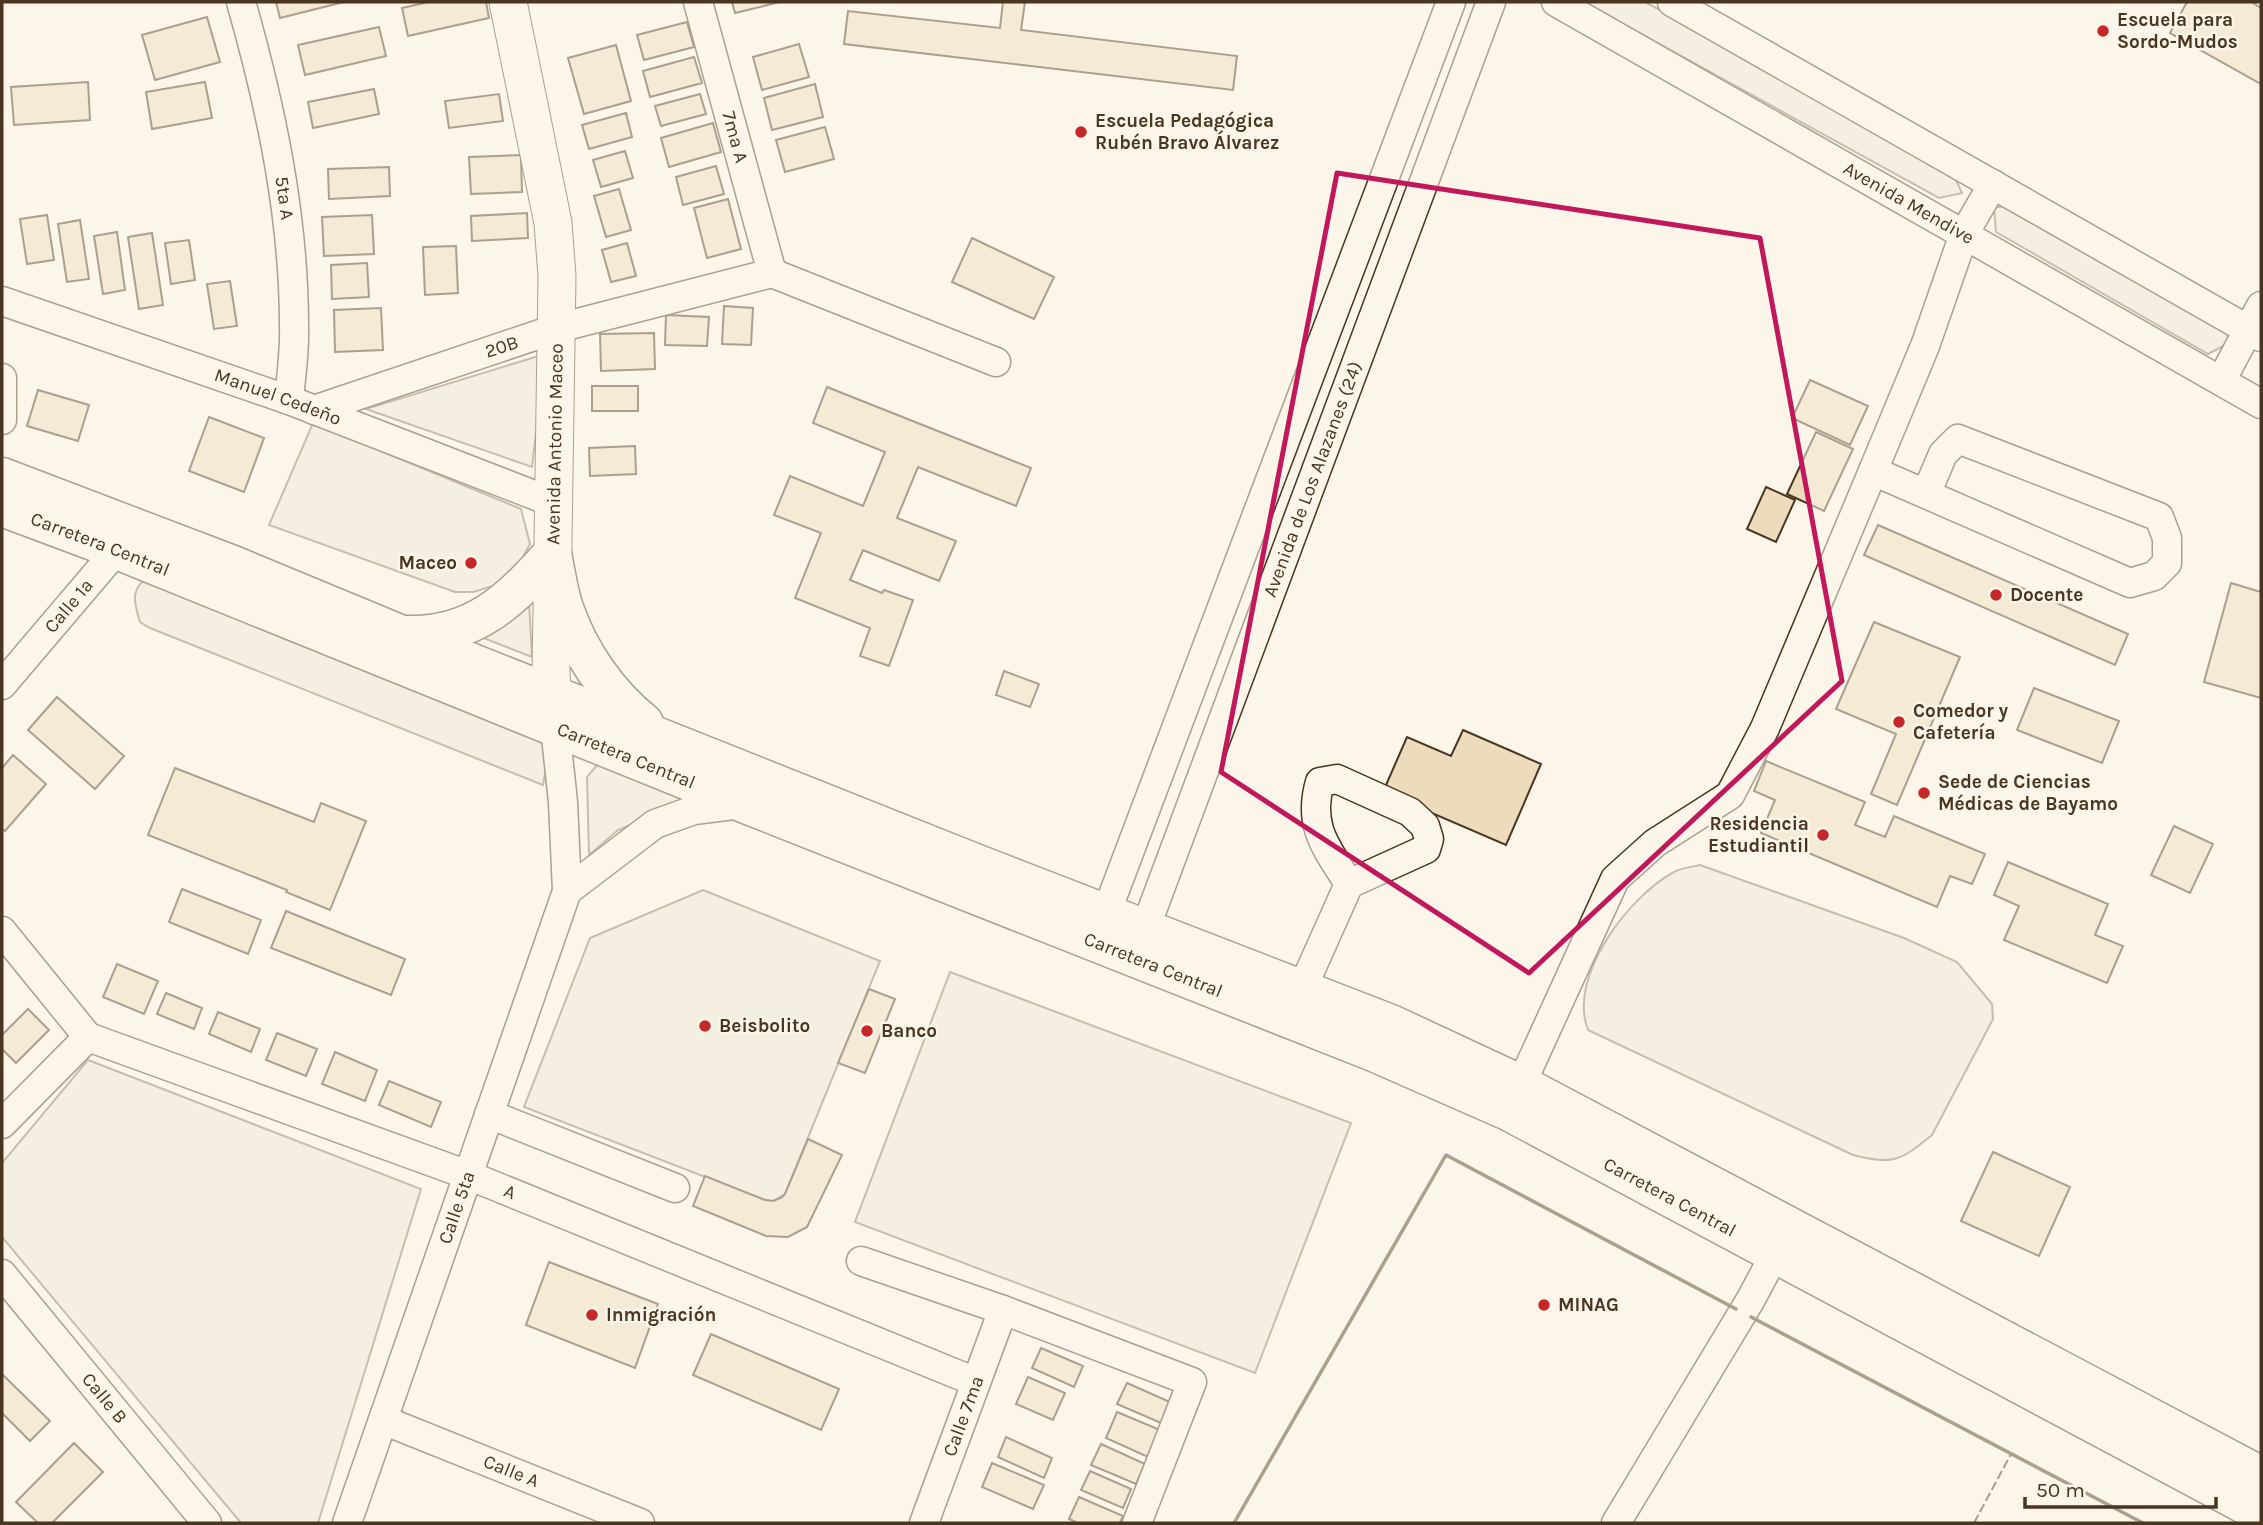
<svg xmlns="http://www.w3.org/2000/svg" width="2263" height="1525" font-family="Karla,sans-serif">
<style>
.green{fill:#ede6d9;stroke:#887966;stroke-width:2}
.building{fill:#ecdcbc;stroke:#4a3520;stroke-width:2}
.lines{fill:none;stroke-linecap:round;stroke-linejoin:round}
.minor-casing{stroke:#4a3520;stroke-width:31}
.major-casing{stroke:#4a3520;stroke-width:39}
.highway-casing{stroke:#4a3520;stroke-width:41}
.minor{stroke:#fbf6e9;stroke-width:28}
.major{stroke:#fbf6e9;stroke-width:37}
.highway{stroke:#fbf6e9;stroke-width:38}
.fence{stroke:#4a3520;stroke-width:2;stroke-dasharray:9 3.5;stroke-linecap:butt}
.wall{stroke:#4a3520;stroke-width:3.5}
.marked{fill:none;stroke:#c2185b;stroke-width:5;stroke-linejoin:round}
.poi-dot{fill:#c62828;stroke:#fbf6e9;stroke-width:2.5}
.labels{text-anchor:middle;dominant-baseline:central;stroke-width:5;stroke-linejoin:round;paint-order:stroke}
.poi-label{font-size:19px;font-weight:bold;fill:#4a3520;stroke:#fbf6e9;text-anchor:start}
.street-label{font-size:19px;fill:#4a3520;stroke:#fbf6e9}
</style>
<rect width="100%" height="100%" fill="#fbf6e9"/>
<!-- green -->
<path class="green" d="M 1583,2 L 1645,2 L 1950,166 L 1962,193 L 1939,198 Z
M 2013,204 L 2229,324 L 2227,344 L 2208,354 L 1996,232 L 1994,208 Z
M 545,354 L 532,467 L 366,409 Z
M 313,423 L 521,509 L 530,544 L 510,581 L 473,592 L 455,592 L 269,525 Z
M 152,574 L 543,738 L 547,763 L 543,785 L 150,628 L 140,622 C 133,600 130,588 152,574 Z
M 529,601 L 532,657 L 476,635 Z
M 604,757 L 700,795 L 618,830 L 589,855 L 587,777 Z
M 1700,865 L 1904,938 L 1957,962 L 1992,1004 L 1993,1019 L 1932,1135 C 1900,1161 1894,1165 1853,1155 L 1588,1030 C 1567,977 1629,896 1674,872 C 1681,868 1692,867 1700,865 Z
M 703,890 L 880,961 L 785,1194 L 773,1201 L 765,1200 L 524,1107 L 590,938 Z
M 950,972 L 1351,1123 L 1255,1373 L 855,1222 Z
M 88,1060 L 421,1189 L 318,1523 L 241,1523 L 2,1237 L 2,1163 Z"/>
<!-- building -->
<path class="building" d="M 276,2 L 344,2 L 280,18 Z
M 429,2 L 486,2 L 489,18 L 408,36 L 402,8 Z
M 732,2 L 780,2 L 735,13 Z
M 1003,2 L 1025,2 L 1021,30 L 1237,56 L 1233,90 L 844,44 L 848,11 L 1000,28 Z
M 2187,2 L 2251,2 L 2261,8 L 2261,84 L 2170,33 Z
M 207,17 L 220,62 L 155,80 L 142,35 Z
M 687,22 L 694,47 L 644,60 L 637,35 Z
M 379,27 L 386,56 L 305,75 L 298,45 Z
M 799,44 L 809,77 L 762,90 L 753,57 Z
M 616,45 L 631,101 L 584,114 L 568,58 Z
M 694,57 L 702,83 L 650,97 L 643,71 Z
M 88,82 L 90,120 L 14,125 L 11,87 Z
M 205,82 L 212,118 L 152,129 L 146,92 Z
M 815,84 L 823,117 L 772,130 L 764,98 Z
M 374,89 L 379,114 L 313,128 L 308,102 Z
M 499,94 L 503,121 L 449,128 L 445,101 Z
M 700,94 L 706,114 L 661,126 L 655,106 Z
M 626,113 L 632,137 L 589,149 L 582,125 Z
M 713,123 L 721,152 L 669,167 L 661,138 Z
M 825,127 L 834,159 L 785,172 L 776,140 Z
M 625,151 L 633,178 L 601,187 L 593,160 Z
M 521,155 L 522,192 L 471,194 L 469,157 Z
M 716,166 L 724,194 L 683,205 L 676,177 Z
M 389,167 L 390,196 L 329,199 L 328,169 Z
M 619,189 L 631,230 L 606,237 L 594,196 Z
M 728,199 L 741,249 L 707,258 L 694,208 Z
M 527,213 L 528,238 L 472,241 L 471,216 Z
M 47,215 L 54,260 L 27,264 L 20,219 Z
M 372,215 L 374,254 L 324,256 L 322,217 Z
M 80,220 L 89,279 L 67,282 L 58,224 Z
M 117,232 L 125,290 L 103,294 L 94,236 Z
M 152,233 L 163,305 L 139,309 L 128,237 Z
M 972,238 L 1054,277 L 1034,319 L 952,282 Z
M 189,240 L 195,280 L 171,284 L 165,243 Z
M 627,243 L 636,276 L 611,282 L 602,250 Z
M 456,246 L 458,293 L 425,295 L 423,247 Z
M 367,263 L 369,297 L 332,299 L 331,265 Z
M 230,281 L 237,326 L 214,329 L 207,284 Z
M 724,306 L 753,308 L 751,345 L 722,344 Z
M 381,308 L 383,350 L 335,352 L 334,310 Z
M 666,315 L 709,317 L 707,346 L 665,345 Z
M 654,333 L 655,369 L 601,371 L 600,334 Z
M 1810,380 L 1868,406 L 1850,445 L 1792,418 Z
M 592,386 L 638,386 L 638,411 L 592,411 Z
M 827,387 L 1031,468 L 1016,506 L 918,467 L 897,518 L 956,541 L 939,581 L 863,550 L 850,580 L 882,593 L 884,590 L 913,600 L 889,666 L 860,656 L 870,628 L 795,598 L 821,533 L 774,515 L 790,476 L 863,506 L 885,452 L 813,423 Z
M 38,390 L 89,405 L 78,441 L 27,426 Z
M 209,417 L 264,438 L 244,492 L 189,471 Z
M 1816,432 L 1853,449 L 1824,511 L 1787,494 Z
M 635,446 L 636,474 L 590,476 L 589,448 Z
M 1766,487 L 1795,500 L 1776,542 L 1747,529 Z
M 1878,525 L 2128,634 L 2115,665 L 1864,555 Z
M 2231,583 L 2261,592 L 2261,698 L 2204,682 Z
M 1874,622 L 1960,657 L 1897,805 L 1871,794 L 1896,734 L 1836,709 Z
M 1004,671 L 1039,684 L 1030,707 L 996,695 Z
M 2034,688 L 2119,721 L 2102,763 L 2017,730 Z
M 57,697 L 124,756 L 95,789 L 28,730 Z
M 1463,730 L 1541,764 L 1506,845 L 1383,792 L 1407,737 L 1451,756 Z
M 13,755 L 46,784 L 5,831 L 2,829 L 2,768 Z
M 1766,761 L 1865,802 L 1855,825 L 1885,837 L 1894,816 L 1985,854 L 1972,884 L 1950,876 L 1937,907 L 1761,833 L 1775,800 L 1754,791 Z
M 175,768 L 314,822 L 321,803 L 366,821 L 330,910 L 286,892 L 287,890 L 148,835 Z
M 2174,826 L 2213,844 L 2190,893 L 2151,875 Z
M 2008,862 L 2108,904 L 2095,935 L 2123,946 L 2107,983 L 2004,940 L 2019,906 L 1994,895 Z
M 182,889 L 261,920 L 248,954 L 169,922 Z
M 286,911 L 405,959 L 391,995 L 271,948 Z
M 117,964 L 158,981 L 144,1014 L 103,997 Z
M 869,989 L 895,999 L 865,1073 L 838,1063 Z
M 166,993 L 202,1008 L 194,1029 L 157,1014 Z
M 28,1009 L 49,1030 L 16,1063 L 2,1049 L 2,1035 Z
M 218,1012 L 260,1029 L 251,1052 L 209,1034 Z
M 277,1033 L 317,1049 L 306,1076 L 266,1060 Z
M 335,1052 L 377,1070 L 365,1101 L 322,1084 Z
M 389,1081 L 441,1102 L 431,1127 L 379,1105 Z
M 808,1139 L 842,1155 L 807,1227 L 788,1237 L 766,1236 L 693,1206 L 705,1176 L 765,1200 L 773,1201 L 781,1198 L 785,1194 Z
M 1993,1152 L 2070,1187 L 2039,1256 L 1961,1221 Z
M 549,1262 L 658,1304 L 635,1368 L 526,1325 Z
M 711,1334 L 839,1389 L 821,1430 L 693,1375 Z
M 1041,1348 L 1083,1366 L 1074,1387 L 1032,1368 Z
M 2,1374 L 50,1421 L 30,1441 L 2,1413 Z
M 1028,1377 L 1065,1393 L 1053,1420 L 1016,1404 Z
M 1127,1383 L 1170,1402 L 1161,1423 L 1117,1404 Z
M 1117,1412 L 1160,1430 L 1148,1457 L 1106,1438 Z
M 1006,1437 L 1052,1458 L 1044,1478 L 998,1457 Z
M 74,1443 L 103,1472 L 52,1523 L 38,1523 L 16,1502 Z
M 1101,1444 L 1145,1464 L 1136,1484 L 1091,1465 Z
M 992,1463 L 1044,1485 L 1033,1509 L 982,1487 Z
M 1090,1471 L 1131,1489 L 1123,1508 L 1081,1490 Z
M 1079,1497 L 1123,1516 L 1120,1523 L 1078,1523 L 1069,1519 Z"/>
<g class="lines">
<defs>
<g id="minor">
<path id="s1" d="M 241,2 C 271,107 294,216 294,326 C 295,351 291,376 289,400"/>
<path id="s2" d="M 698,2 L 772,273"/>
<path id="s3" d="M 1556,2 L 2261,404"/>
<path d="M 1672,2 L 2261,337"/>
<path d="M 772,273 L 996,362"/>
<path id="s4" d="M 2,301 L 289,400 L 552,502"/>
<path d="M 2,378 L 2,420"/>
<path d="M 2221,381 L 2261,306"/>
<path id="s5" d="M 314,410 L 558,328 L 772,273"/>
<path d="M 1873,471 L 2130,583 L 2154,576 L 2167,563 L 2167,538 L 2159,517 L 1958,439 L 1943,454 L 1926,494"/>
<path d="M 2,685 L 127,538"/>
<path d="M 567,891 L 655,824 L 694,810 L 741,804"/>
<path id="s6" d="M 2,931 L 88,1037 L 468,1175 L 976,1382"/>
<path d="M 1099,932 L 1451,2"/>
<path id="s7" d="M 1139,945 L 1491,2"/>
<path d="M 1302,989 L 1349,884 L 1426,849 L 1429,839 L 1425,826 L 1410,812 L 1337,779 L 1320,782 C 1307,827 1327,848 1349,884"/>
<path d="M 1514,1100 L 1615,879 L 1655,843 L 1730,795 L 1765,728 L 1873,471 L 1925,346 L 1964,234 L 1993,184"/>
<path d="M 489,1114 L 675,1188"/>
<path d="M 2,1124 L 88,1037"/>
<path d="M 861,1261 L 1003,1310 L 1192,1382 L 1137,1523"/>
<path id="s8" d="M 2,1274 L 207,1523"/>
<path id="s9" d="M 383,1420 L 640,1523"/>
<path id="s10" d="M 347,1523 L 567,891 L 563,802 L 555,727"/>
<path id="s11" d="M 924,1523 L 1003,1310"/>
<path d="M 1616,1523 L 1751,1299 L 1783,1239"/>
</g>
<path id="major" d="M 508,2 L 553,223 L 557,276 L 551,673 L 555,724"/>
<g id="highway">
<path d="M 2,477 L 233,565 L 402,635 L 975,863 L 1391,1024 L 1522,1085 L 2261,1476"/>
<path id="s12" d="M 2,507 L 117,550 L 743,803 L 1376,1053 L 1508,1111 L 2261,1513"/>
<path d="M 552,554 C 556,572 558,591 564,608 C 579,652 607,693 644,723"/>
<path d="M 408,635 C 473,637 512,600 552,554"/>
</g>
</defs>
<!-- minor casing -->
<use href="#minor" class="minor-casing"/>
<!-- major casing -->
<use href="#major" class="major-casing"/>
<!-- highway casing -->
<use href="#highway" class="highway-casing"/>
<!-- minor -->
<use href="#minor" class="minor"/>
<!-- major -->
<use href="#major" class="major"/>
<!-- highway -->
<use href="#highway" class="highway"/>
<!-- fence -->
<path class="fence" d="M 1974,1523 L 2011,1454"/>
<!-- wall -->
<path class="wall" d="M 1751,1317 L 2143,1523
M 1234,1523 L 1446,1155 L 1736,1309"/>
</g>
<!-- marked area -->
<path d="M0 0H2263V1525H0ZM 1337,173 L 1760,238 L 1842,681 L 1529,973 L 1221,772 Z" fill="#fbf6e9" fill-opacity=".55" fill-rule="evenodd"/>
<path class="marked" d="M 1337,173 L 1760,238 L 1842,681 L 1529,973 L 1221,772 Z"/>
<!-- markers -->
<g class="poi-dot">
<circle cx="2103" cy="31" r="7"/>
<circle cx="1081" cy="132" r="7"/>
<circle cx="471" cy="563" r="7"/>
<circle cx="1996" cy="595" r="7"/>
<circle cx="1899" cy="722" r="7"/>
<circle cx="1924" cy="793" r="7"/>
<circle cx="1823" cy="835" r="7"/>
<circle cx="705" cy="1026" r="7"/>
<circle cx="867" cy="1031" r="7"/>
<circle cx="1544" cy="1305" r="7"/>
<circle cx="592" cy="1315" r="7"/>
</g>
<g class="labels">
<!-- poi labels -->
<g class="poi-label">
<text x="2117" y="20">Escuela para<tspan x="2117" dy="22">Sordo-Mudos</tspan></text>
<text x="1095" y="121">Escuela Pedagógica<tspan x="1095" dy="22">Rubén Bravo Álvarez</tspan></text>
<text x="457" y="563" text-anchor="end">Maceo</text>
<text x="2010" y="595">Docente</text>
<text x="1913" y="711">Comedor y<tspan x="1913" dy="22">Cafetería</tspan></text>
<text x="1938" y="782">Sede de Ciencias<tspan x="1938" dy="22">Médicas de Bayamo</tspan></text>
<text x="1809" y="824" text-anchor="end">Residencia<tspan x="1809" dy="22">Estudiantil</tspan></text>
<text x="719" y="1026">Beisbolito</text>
<text x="881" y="1031">Banco</text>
<text x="1558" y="1305">MINAG</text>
<text x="606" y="1315">Inmigración</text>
</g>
<!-- street labels -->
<g class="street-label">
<text stroke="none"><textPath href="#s2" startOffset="140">7ma A</textPath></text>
<text stroke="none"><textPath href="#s1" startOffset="201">5ta A</textPath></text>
<text stroke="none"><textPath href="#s3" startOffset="406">Avenida Mendive</textPath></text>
<text stroke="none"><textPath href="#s5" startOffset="198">20B</textPath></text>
<text stroke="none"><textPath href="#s4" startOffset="292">Manuel Cedeño</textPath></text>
<text transform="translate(555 444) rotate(-89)">Avenida Antonio Maceo</text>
<text stroke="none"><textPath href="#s7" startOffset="497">Avenida de Los Alazanes (24)</textPath></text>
<text stroke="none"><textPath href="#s12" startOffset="105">Carretera Central</textPath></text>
<text transform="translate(69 606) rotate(-50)">Calle 1ª</text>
<text stroke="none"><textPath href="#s12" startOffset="672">Carretera Central</textPath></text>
<text stroke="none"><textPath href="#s12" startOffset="1239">Carretera Central</textPath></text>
<text stroke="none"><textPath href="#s6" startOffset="586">A</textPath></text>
<text stroke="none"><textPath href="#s12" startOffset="1806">Carretera Central</textPath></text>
<text stroke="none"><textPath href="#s10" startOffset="334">Calle 5ta</textPath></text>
<text stroke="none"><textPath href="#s8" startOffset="161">Calle B</textPath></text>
<text stroke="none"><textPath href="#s11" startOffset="114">Calle 7ma</textPath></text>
<text stroke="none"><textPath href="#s9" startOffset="138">Calle A</textPath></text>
</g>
</g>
<!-- border -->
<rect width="2263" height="1525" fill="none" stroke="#4a3520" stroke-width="7"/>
<!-- scale -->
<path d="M2025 1497v10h191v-10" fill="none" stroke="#4a3520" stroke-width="3.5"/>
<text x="2036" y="1497" font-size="21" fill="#4a3520" stroke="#fbf6e9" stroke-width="5" paint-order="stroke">50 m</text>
</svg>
